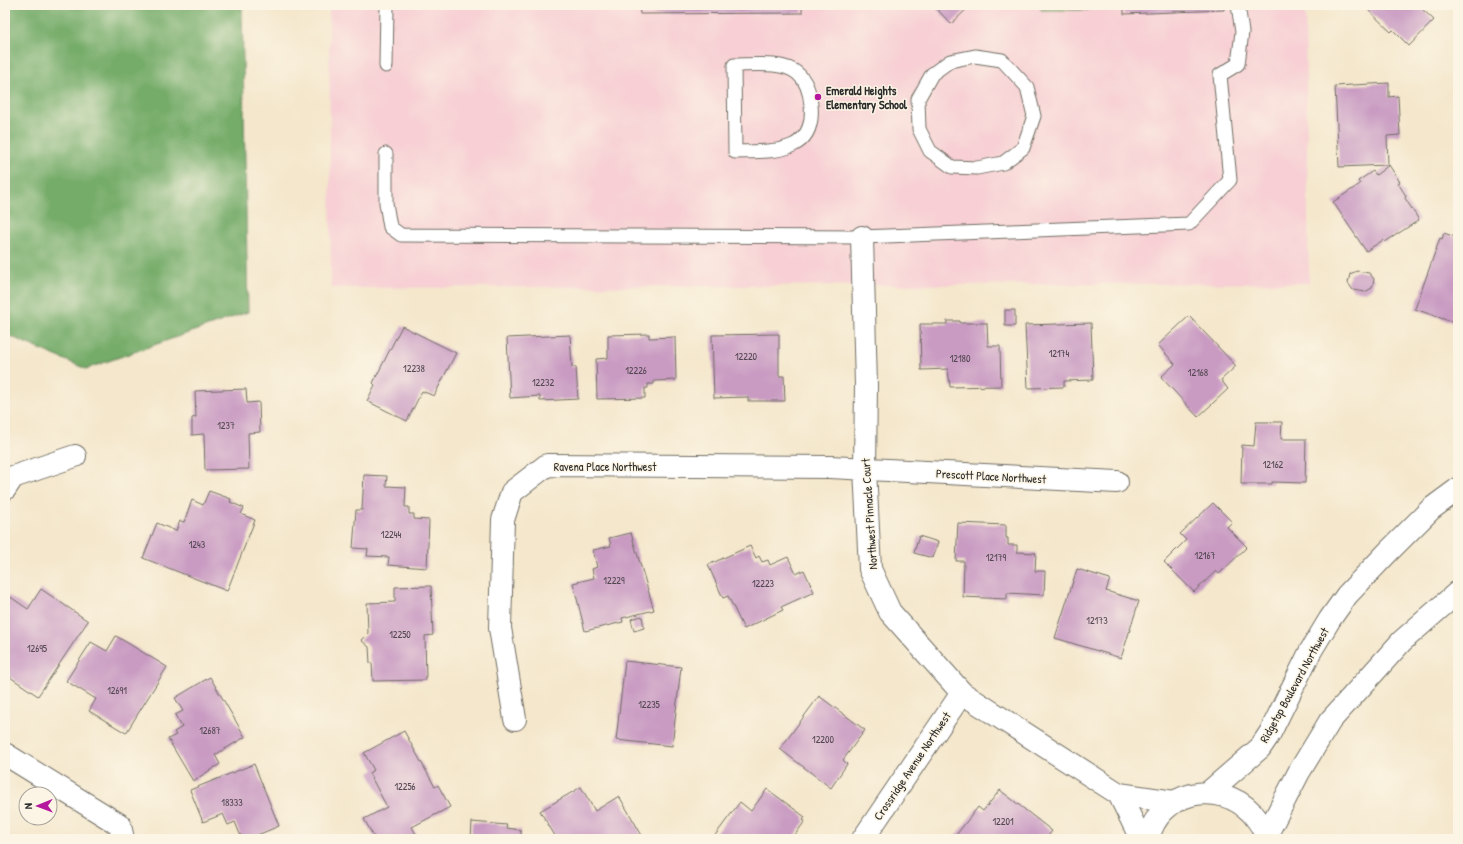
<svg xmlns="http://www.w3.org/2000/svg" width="1463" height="844" font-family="'Patrick Hand',sans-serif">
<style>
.built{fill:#f7cfd4}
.green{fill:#91c779;stroke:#5e7952}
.forest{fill:#74ac69;stroke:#506c4a}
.building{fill:#c99bc3}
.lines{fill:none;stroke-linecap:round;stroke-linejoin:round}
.lane-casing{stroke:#716d63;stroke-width:15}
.street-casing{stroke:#716d63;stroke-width:24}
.secondary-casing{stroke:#716d63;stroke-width:24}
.lane{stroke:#fff;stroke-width:13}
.street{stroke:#fff;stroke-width:22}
.secondary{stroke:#fff;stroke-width:22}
.poi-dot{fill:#b5179e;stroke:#fcf5e5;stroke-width:1.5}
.labels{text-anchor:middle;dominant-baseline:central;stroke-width:3;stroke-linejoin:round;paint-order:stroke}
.number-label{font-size:10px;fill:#524751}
.poi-label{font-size:12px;font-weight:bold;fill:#2b2b2b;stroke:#fcf5e5;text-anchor:start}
.street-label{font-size:12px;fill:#2b2b2b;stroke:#fcf5e5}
</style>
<rect width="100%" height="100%" fill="#fcf5e5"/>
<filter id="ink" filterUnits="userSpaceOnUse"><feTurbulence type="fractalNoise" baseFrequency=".025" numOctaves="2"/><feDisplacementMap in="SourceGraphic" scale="8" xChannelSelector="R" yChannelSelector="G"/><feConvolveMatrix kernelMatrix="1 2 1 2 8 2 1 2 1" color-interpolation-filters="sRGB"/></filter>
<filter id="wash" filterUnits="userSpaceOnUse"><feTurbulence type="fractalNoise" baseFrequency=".012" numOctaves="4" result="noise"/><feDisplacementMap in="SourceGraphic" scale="16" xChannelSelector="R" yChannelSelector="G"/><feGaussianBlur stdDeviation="0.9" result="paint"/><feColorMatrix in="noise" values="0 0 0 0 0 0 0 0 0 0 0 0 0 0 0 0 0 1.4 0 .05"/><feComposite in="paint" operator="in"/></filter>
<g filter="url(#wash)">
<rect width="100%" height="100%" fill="#f4e7cc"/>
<!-- built -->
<path class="built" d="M 329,5 L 1305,5 L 1309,283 L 331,288 Z"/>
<!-- green -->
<path class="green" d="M 1041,5 L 1088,5 L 1088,10 L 1041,10 Z"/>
<!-- forest -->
<path class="forest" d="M 5,5 L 242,5 L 248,312 L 86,369 L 5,334 Z"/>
<g id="blocks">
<!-- building -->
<path class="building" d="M 639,5 L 802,5 L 802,13 L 640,14 Z
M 933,5 L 971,5 L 951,24 Z
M 1124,5 L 1224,5 L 1224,10 L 1124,14 Z
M 1363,5 L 1422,5 L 1424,7 L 1422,9 L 1434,20 L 1409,46 L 1393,30 L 1391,32 Z
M 1389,83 L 1389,97 L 1398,96 L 1400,135 L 1387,136 L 1388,165 L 1339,167 L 1335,86 Z
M 1389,165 L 1400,182 L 1398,183 L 1406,196 L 1405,198 L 1419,220 L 1385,242 L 1383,240 L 1366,251 L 1333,202 L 1360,184 L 1358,181 L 1373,171 L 1376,175 Z
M 1444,233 L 1458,238 L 1458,324 L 1415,309 L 1440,238 L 1442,239 Z
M 1357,271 L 1369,273 L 1374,279 L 1372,288 L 1365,292 L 1353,290 L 1348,283 L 1350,274 Z
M 1005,310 L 1015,310 L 1015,326 L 1005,326 Z
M 1189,316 L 1236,366 L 1221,380 L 1228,389 L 1198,417 L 1161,377 L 1175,364 L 1158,345 Z
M 947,321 L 960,321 L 960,323 L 987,323 L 988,346 L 1000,346 L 1001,386 L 950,387 L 948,369 L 921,370 L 920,324 L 947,324 Z
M 1091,323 L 1093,380 L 1064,381 L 1064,387 L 1028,388 L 1025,325 Z
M 402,326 L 456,353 L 434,396 L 422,391 L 407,421 L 367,401 L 375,385 L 373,383 Z
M 649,334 L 649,338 L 675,337 L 676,380 L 654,381 L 654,384 L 648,384 L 648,388 L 645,388 L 645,398 L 597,399 L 596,359 L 608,358 L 608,335 Z
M 779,334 L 779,376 L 784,376 L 785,401 L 748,401 L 748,397 L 714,398 L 712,335 Z
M 570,335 L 572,367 L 576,367 L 578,399 L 540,401 L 540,396 L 510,398 L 507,338 Z
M 246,389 L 247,403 L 259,402 L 260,432 L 248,433 L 249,469 L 205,470 L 204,434 L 192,435 L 192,418 L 196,417 L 195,391 Z
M 1256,422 L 1282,422 L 1281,439 L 1306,439 L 1305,483 L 1272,482 L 1272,484 L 1241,484 L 1242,445 L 1254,446 Z
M 364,475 L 387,476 L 386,486 L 406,487 L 405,507 L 409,507 L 409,514 L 414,514 L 414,519 L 429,520 L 427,568 L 388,565 L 389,557 L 367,556 L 368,549 L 353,548 L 356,510 L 362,510 Z
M 209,491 L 231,499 L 230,502 L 244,508 L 241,514 L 255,520 L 227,591 L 143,558 L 157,523 L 176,531 L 180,521 L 184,522 L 192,500 L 203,505 Z
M 1213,503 L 1232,522 L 1227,527 L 1247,547 L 1219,574 L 1216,571 L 1194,592 L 1164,562 L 1186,540 L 1180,534 Z
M 958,523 L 1006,525 L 1006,538 L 1008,538 L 1008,545 L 1017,545 L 1017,552 L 1036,553 L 1035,571 L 1045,571 L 1044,595 L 1007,593 L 1007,599 L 963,597 L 964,561 L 956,561 Z
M 631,533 L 654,610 L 622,618 L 623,622 L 585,631 L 573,583 L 594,578 L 592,569 L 597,567 L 593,550 L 611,546 L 609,538 Z
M 919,536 L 938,542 L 933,558 L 914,553 Z
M 750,546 L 756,558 L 759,556 L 762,562 L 768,560 L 770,565 L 788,557 L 796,574 L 804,570 L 814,592 L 781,607 L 783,610 L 744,629 L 728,596 L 723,598 L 708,565 Z
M 1077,569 L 1110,579 L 1106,591 L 1139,601 L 1121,658 L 1055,638 Z
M 431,586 L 433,635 L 425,636 L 426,680 L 373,681 L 372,663 L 370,663 L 369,647 L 361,640 L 368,633 L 367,603 L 395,602 L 395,587 Z
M 41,589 L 88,621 L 38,696 L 7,675 L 5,677 L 5,600 L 9,596 L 28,609 Z
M 642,616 L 644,628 L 634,631 L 631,619 Z
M 116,636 L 167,667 L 126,733 L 89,711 L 96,699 L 66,681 L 91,642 L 107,651 Z
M 625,661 L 681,667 L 672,746 L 616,740 Z
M 210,677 L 245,737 L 215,755 L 220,764 L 193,781 L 168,739 L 176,735 L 174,732 L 182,727 L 175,715 L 183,711 L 175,698 Z
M 819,696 L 865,730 L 843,760 L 847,764 L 831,788 L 780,749 Z
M 404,731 L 435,787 L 438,785 L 450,807 L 412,827 L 419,839 L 375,839 L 364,819 L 387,807 L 369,773 L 374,770 L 364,753 Z
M 254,764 L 279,826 L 248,839 L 242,839 L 235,822 L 228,825 L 223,814 L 203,822 L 190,790 Z
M 581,787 L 595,811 L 619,796 L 644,839 L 557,839 L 540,811 Z
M 767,789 L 805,817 L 803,820 L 805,821 L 792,839 L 713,838 L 740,802 L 751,811 Z
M 1000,790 L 1052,831 L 1046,839 L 953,839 L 978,807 L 983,811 Z
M 472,822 L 507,825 L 506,828 L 521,830 L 521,839 L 471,839 Z"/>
</g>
</g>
<g filter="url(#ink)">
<use href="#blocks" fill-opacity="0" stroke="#716d63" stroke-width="1"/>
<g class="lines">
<defs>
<path id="lane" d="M 975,56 L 1002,60 L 1027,87 L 1034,116 L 1023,148 L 1003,163 L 977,168 L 952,167 L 930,151 L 919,129 L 918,99 L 932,74 L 950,61 Z
M 734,65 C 752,65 783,61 797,73 C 807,81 810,93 811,105 C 816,156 770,151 735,152 Z
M 386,66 L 387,5
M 386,154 L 386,203 L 390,227 L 401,235 L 862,237 L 1189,224 L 1230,180 L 1220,75 L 1238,64 L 1242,32 L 1238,5"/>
<path id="street" d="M 862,237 L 866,385 L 865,469 L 870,569 L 890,612 L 962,693 L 1119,794 L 1174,802
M 5,489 L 13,477 L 75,456
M 515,719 L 500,628 L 503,520 L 512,492 L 547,465 L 830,467 L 1117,482
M 5,754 L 120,825 L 123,839
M 1119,794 L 1141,839
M 863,839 L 962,693"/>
<path id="secondary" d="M 1209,792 L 1260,748 L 1270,733 L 1310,652 L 1330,619 L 1347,595 L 1388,552 L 1431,509 L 1458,489
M 1266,836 L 1299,772 L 1330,721 L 1402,641 L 1458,592
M 1148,839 C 1159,791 1219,778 1252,813 C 1258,820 1265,829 1266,839"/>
</defs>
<!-- lane casing -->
<use href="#lane" class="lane-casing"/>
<!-- street casing -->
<use href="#street" class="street-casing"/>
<!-- secondary casing -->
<use href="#secondary" class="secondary-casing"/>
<!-- lane -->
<use href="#lane" class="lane"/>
<!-- street -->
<use href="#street" class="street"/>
<!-- secondary -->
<use href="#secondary" class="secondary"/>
</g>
</g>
<!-- markers -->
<circle class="poi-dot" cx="818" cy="97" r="4"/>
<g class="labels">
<!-- number labels -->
<g class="number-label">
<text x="1059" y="353">12174</text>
<text x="746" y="356">12220</text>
<text x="960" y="358">12180</text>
<text x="414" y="368">12238</text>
<text x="636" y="370">12226</text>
<text x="1198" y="372">12168</text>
<text x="543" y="382">12232</text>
<text x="226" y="425">1237</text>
<text x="1273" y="464">12162</text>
<text x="391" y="534">12244</text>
<text x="197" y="544">1243</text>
<text x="1205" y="555">12167</text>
<text x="996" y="557">12179</text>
<text x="614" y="580">12229</text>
<text x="763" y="583">12223</text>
<text x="1097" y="620">12173</text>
<text x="400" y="634">12250</text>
<text x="37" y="648">12695</text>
<text x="117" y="690">12691</text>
<text x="649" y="704">12235</text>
<text x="210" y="730">12687</text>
<text x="823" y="739">12200</text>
<text x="405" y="786">12256</text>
<text x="232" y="802">18333</text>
<text x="1003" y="821">12201</text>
</g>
<!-- poi labels -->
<g class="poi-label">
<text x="826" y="90">Emerald Heights<tspan x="826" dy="14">Elementary School</tspan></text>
</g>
<!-- street labels -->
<g class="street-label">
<text x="605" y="466">Ravena Place Northwest</text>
<text transform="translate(991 476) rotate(3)">Prescott Place Northwest</text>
<text transform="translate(869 514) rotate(-94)">Northwest Pinnacle Court</text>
<text transform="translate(1294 685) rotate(-61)">Ridgetop Boulevard Northwest</text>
<text transform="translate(912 766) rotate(-56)">Crossridge Avenue Northwest</text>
</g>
</g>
<!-- margin -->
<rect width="1463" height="844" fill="none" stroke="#fcf5e5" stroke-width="20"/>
<!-- north arrow -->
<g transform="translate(38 806) rotate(269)"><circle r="19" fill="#fcf5e5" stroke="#a8a49b"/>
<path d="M0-3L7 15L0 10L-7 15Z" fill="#b5179e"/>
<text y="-6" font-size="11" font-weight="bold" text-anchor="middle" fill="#2b2b2b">N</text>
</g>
</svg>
